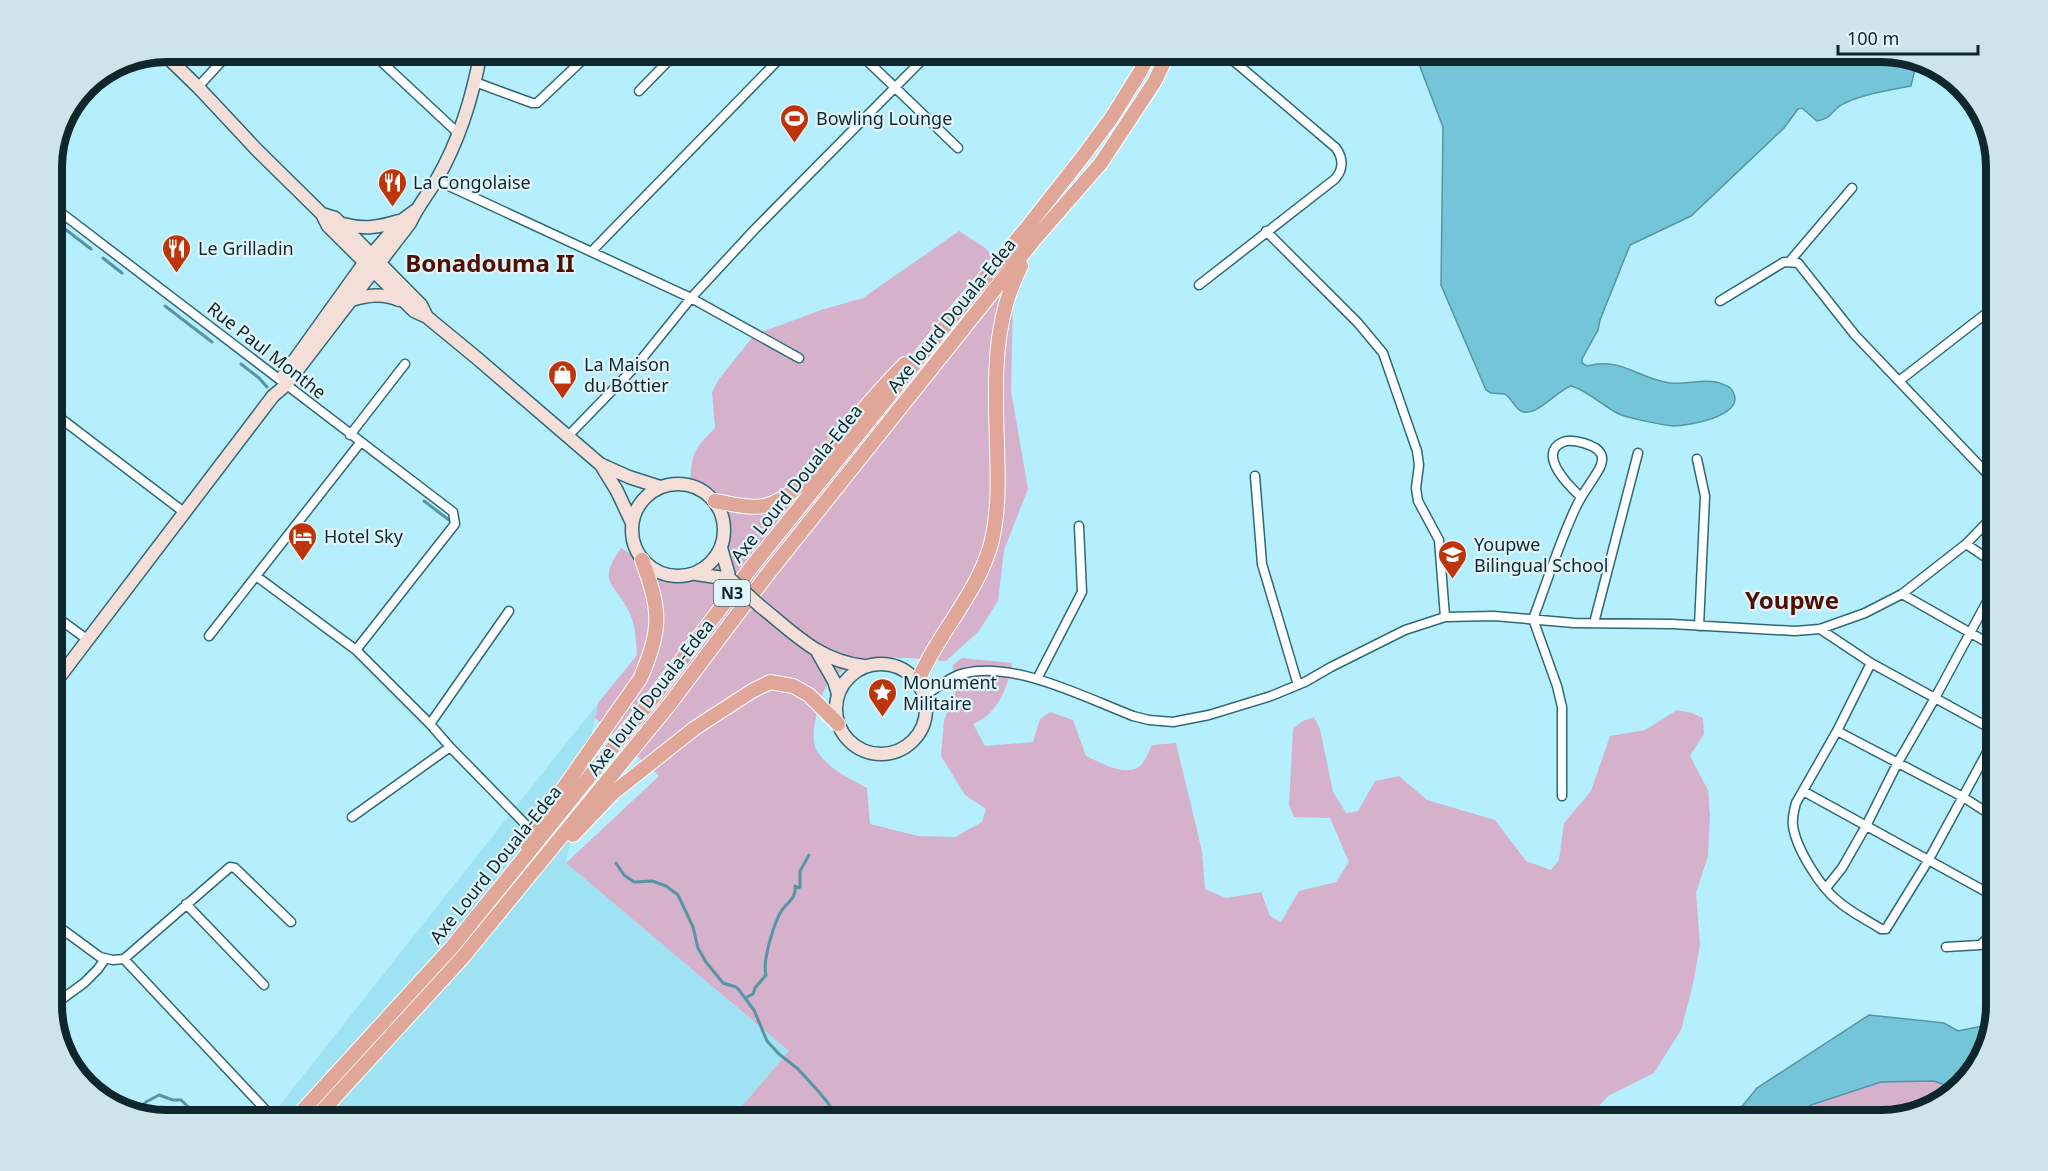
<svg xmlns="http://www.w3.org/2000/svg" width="2048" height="1171" font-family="'Noto Sans',sans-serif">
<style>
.built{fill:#9fe2f3}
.green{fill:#d6b1cc}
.water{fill:#74c5d8;stroke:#5695a4;stroke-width:1.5}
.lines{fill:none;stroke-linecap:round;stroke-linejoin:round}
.stream{stroke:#5695a4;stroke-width:3}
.minor-casing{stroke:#306875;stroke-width:11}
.secondary-casing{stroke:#306875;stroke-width:15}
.trunk-casing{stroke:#fff;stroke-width:16}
.minor{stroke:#fff;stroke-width:8}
.secondary{stroke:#f4ded8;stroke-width:12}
.trunk{stroke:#e0a697;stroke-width:14}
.secondary-bridge-casing{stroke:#306875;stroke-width:15;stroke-linecap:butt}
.secondary-bridge{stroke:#f4ded8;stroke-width:12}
.labels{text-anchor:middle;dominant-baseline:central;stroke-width:4.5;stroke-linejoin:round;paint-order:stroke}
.shield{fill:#dff5fb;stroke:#4d646a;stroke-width:1.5}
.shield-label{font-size:16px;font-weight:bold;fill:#0f262c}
.poi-label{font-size:18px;fill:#0f262c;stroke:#dff5fb;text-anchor:start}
.street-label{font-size:18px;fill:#0f262c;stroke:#dff5fb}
.district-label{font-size:24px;font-weight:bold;fill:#510f00;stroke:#dff5fb}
.rim{fill:none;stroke:#0f262c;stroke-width:8}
</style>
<rect width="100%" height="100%" fill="#b5effe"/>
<!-- built -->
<path class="built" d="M 598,703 L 566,863 L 789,1051 L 730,1120 L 268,1120 Z"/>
<!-- green -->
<path class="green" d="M 959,231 L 984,247 L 1015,281 L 1006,304 L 1013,305 L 1011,391 L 1028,489 L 1004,550 L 998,601 L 978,632 L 946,661 C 917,659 882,653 854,665 C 848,667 836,674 831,679 C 820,692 809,734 816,749 C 826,768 849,778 867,788 L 870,824 L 918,836 L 955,837 L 982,822 L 986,809 L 965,795 L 941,756 L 944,720 L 959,683 L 952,666 L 962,658 L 1012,663 C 1009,686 997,715 973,724 L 985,746 L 1033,742 L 1040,719 L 1050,712 L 1073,720 L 1086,756 C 1099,762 1127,778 1140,766 C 1145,762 1149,751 1152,745 L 1176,743 L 1202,851 L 1205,889 L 1226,898 L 1261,892 L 1270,916 L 1281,922 L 1299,891 L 1336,882 L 1349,862 L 1330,818 L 1294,817 L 1289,805 L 1293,729 L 1303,721 L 1314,717 L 1320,729 L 1333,792 L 1346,813 L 1358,811 L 1375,781 L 1399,776 L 1427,800 L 1495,820 L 1526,861 L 1551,870 L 1559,860 L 1564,823 L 1591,791 L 1610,736 L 1645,730 L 1677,710 L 1692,713 L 1703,718 L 1704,734 L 1690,756 L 1708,790 L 1710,816 L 1708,856 L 1696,893 L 1700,945 L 1693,984 L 1681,1030 L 1654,1073 L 1608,1096 L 1591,1115 L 1591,1120 L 730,1120 L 789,1051 L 566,863 L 659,776 L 594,717 L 596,715 L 598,703 L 637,655 C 636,642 636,627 630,614 C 616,582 595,585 621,548 C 636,557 653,572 669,576 C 724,588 749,506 690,485 C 692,453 692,451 715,428 L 712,392 L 719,379 L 751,339 L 762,332 L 821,310 L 863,298 Z
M 1934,1081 L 1955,1089 L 1940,1104 L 1882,1120 L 1792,1120 L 1811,1105 L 1881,1082 Z"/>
<!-- water -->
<path class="water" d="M 1414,51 L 1882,51 L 1922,62 L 1914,73 L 1911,86 C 1889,90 1865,94 1845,103 C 1832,108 1833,119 1817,121 L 1802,108 L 1798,109 L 1784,128 L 1691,216 L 1630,245 L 1600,320 L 1598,330 L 1582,359 L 1582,363 L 1587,366 C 1623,357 1636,378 1670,383 C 1685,385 1701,379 1716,382 C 1723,384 1732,386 1734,394 C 1743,416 1689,426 1673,426 C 1662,425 1628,418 1619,414 C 1604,407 1587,390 1571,386 C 1557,390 1535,419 1521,411 C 1515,408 1511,398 1505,394 L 1491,393 L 1486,390 L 1441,285 L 1443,127 Z
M 1869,1015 L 1944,1023 L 1958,1031 L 1992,1024 L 1982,1062 L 1955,1089 L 1934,1081 L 1881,1082 L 1811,1105 L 1792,1120 L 1731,1120 L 1757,1088 Z"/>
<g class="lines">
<!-- stream -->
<path class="stream" d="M 51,219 L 61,227
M 65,229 L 91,249
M 103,258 L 122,273
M 165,306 L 212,342
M 241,364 L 259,378 L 267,387
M 424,501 L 449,520
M 58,640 L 65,650
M 616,863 L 624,875 L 634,882 L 652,881 L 666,886 L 678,895 L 693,927 L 698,948 L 706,962 L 723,983 L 736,987 L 739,990 L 754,1010 L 767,1041 L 779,1054 L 798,1069 L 819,1092 L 828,1103 L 838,1120
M 747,997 L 753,994 L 755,988 L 766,975 C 762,962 774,922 782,910 C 788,902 797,897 795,886 L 799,888 L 800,887 L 800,871 L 809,855
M 136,1112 L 146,1102 L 159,1095 L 173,1100 L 181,1100 L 202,1120"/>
<defs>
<path id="minor" d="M 370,51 L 459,134
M 857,51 L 958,148
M 1066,51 L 1072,56
M 475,82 L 532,103 L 537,103 L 592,51
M 198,87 L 231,51
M 639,91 L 678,51
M 436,180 L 691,298 L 799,358
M 51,205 L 453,512 L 455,524 L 356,650 L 430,724 L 450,747 L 533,832
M 1266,231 L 1358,323 L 1383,353 L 1417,451 L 1419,465 L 1416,488 L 1418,501 L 1439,540 L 1445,617
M 592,251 L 787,51
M 1790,261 L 1852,188
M 1199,285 L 1335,179 C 1344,169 1343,158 1336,148 L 1222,51
M 1720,301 L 1784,262 L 1798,263 L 1855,335 L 1997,484
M 1899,381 L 1997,305
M 51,411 L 185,513
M 350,435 L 405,364
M 568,436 L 636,366 L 691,298 L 755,229 L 931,51
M 1697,459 L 1705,496 L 1699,626
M 1255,476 L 1262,564 L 1298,685
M 1966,544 L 1997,565
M 256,576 L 356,650
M 1902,594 L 1997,648
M 51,613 L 88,640
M 1594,623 L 1638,453
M 1820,629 L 1871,663 L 1997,732
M 209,636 L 360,443
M 1871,663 L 1837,731 L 1796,803 C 1794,810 1792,818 1793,826 C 1796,848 1820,887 1838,901 C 1850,912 1867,920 1881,929 L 1886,929 L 1928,861 L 1997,734
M 1037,679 L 1082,592 L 1079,526
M 925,695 C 938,688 950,676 965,673 C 1015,661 1086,698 1133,716 L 1149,720 L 1173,722 L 1209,715 L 1271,696 L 1305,682 L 1331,667 L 1405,630 L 1445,617 L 1494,616 L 1574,623 L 1672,624 L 1795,631 L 1820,629 L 1865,613 L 1902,594 L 1966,544 L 1997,512
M 430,724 L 509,611
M 1837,731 L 1963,797 L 1997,819
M 1803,791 L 1990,894
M 1562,796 L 1562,707 L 1557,686 L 1533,619 C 1547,582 1559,543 1576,507 C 1582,494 1591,483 1598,471 C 1601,466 1604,460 1601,454 C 1597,445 1572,438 1563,442 C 1536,454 1570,487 1581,497
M 51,807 L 59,812
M 352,817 L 450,747
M 1826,888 L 1842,868 L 1866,826 L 1897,764 L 1935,698 L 1997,583
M 186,904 L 264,985
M 51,921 L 100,957 L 113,960 L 124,959 L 230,867 L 235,868 L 291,922
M 1946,947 L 1980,945 L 1987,939 L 1992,928 L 1990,894 L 1997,884
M 124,959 L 275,1120
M 51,1007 L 84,983 L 98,969 L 105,959"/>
<path id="secondary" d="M 162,52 L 198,87 L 256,149 L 322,214 L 328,226 L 414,311 L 427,317 L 478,359 L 600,464 L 629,477 L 660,487
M 322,214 L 335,218 L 340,223 L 421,305 L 427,317
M 343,224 C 364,230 379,227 399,221
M 351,300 C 368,295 383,293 399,300
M 283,376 L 364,263 L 401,221 L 416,210
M 601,465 L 617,491 L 632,523
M632 530a46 46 0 1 1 92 0a46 46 0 1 1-92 0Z
M 721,548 L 730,579
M 696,574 L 730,579
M 760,606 C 795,634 819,661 864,666
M 818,653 L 834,681 L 838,694
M836 709a45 45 0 1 1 90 0a45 45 0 1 1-90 0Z
M 51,688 L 273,396 L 286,385 L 410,223 C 417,207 428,194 437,179 C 460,139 473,96 481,51"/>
<path id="trunk" d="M 715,501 C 733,504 756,511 773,503 C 801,492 820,461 838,439 C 860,413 881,388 905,364
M 918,681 C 938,632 979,593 992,540 C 999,509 998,477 997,445 C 995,383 992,322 1021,266
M 573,835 L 613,793 L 695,728 L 752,691 L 770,682 L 793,686 L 809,695 L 838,724
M 527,845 L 536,827 L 640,679 C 662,630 661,610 642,560
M 294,1120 L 452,947 L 656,694 L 753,565 L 953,316 L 1025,230 L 1084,155 L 1112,117 L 1140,72 L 1151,51
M 314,1120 L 463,957 L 669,705 L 767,575 L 1034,240 L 1101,163 L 1155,81 L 1169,51"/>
</defs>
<!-- minor casing -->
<use href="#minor" class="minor-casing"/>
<!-- secondary casing -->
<use href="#secondary" class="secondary-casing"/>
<!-- trunk casing -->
<use href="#trunk" class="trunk-casing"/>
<!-- minor -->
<use href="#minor" class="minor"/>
<!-- secondary -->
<use href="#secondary" class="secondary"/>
<!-- trunk -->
<use href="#trunk" class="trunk"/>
<defs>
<path id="secondary-bridge" d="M 730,579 L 760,606"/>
</defs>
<!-- secondary-bridge casing -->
<use href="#secondary-bridge" class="secondary-bridge-casing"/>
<!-- secondary-bridge -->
<use href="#secondary-bridge" class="secondary-bridge"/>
</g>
<!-- icons -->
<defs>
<symbol id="stadium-pin" viewBox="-11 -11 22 30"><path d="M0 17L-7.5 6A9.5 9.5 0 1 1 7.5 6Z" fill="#be350a" stroke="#dff5fb"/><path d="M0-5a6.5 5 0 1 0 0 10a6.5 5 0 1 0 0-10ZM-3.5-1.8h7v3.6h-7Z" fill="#fff"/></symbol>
<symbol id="restaurant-pin" viewBox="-11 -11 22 30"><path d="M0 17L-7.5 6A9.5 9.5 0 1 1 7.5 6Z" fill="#be350a" stroke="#dff5fb"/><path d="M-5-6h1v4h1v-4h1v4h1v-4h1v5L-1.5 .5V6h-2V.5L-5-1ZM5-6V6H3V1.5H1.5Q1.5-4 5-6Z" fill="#fff"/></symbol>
<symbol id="shop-pin" viewBox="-11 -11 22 30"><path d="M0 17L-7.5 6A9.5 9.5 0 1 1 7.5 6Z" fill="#be350a" stroke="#dff5fb"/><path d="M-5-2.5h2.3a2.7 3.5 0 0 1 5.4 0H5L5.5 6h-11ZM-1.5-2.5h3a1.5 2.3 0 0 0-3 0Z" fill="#fff"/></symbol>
<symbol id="hotel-pin" viewBox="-11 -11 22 30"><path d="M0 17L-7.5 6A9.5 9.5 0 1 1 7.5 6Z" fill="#be350a" stroke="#dff5fb"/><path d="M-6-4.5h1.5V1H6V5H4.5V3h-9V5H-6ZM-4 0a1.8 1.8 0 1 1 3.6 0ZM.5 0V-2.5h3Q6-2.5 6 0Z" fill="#fff"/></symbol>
<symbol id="school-pin" viewBox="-11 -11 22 30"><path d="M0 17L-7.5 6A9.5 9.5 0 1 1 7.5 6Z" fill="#be350a" stroke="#dff5fb"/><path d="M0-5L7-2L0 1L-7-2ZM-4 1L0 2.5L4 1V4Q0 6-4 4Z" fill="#fff"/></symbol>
<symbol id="sight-pin" viewBox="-11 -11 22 30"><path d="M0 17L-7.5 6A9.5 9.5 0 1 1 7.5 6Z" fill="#be350a" stroke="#dff5fb"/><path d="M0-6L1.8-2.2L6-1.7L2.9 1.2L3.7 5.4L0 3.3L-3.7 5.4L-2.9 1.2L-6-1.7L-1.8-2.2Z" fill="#fff"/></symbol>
</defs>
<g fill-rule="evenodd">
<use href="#stadium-pin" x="778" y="102" width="33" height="45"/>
<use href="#restaurant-pin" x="376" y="166" width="33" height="45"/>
<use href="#restaurant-pin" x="160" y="232" width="33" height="45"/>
<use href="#shop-pin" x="546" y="358" width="33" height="45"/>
<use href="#hotel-pin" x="286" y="520" width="33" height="45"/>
<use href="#school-pin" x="1436" y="538" width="33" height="45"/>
<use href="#sight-pin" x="866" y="676" width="33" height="45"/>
</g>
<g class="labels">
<!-- shield labels -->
<rect class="shield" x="714" y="580" width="36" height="26" rx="4.5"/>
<g class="shield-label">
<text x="732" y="593">N3</text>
</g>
<!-- poi labels -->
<g class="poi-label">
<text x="816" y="118">Bowling Lounge</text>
<text x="413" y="182">La Congolaise</text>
<text x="198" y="248">Le Grilladin</text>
<text x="584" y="364">La Maison<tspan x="584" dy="21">du Bottier</tspan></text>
<text x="324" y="536">Hotel Sky</text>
<text x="1474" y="544">Youpwe<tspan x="1474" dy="21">Bilingual School</tspan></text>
<text x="903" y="682">Monument<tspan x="903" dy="21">Militaire</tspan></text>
</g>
<!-- street labels -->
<g class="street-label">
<text transform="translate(951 315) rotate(-51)">Axe lourd Douala-Edea</text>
<text transform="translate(267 350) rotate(38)">Rue Paul Monthe</text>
<text transform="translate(796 483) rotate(-51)">Axe Lourd Douala-Edea</text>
<text transform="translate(650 697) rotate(-52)">Axe lourd Douala-Edea</text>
<text transform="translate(495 864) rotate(-51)">Axe Lourd Douala-Edea</text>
</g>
<!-- district labels -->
<g class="district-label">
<text x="490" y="262">Bonadouma II</text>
<text x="1792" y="599">Youpwe</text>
</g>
</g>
<!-- crop -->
<path d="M0 0H2048V1171H0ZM167 62H1881A105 105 0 0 1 1986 167V1005A105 105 0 0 1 1881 1110H167A105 105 0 0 1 62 1005V167A105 105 0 0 1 167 62Z" fill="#cee4ea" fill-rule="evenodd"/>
<path class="rim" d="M167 62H1881A105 105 0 0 1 1986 167V1005A105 105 0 0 1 1881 1110H167A105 105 0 0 1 62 1005V167A105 105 0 0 1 167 62Z"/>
<!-- scale -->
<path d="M1838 45v9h140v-9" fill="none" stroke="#0f262c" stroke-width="3"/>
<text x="1847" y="45" font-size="18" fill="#0f262c" stroke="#dff5fb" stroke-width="4.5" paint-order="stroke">100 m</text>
</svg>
